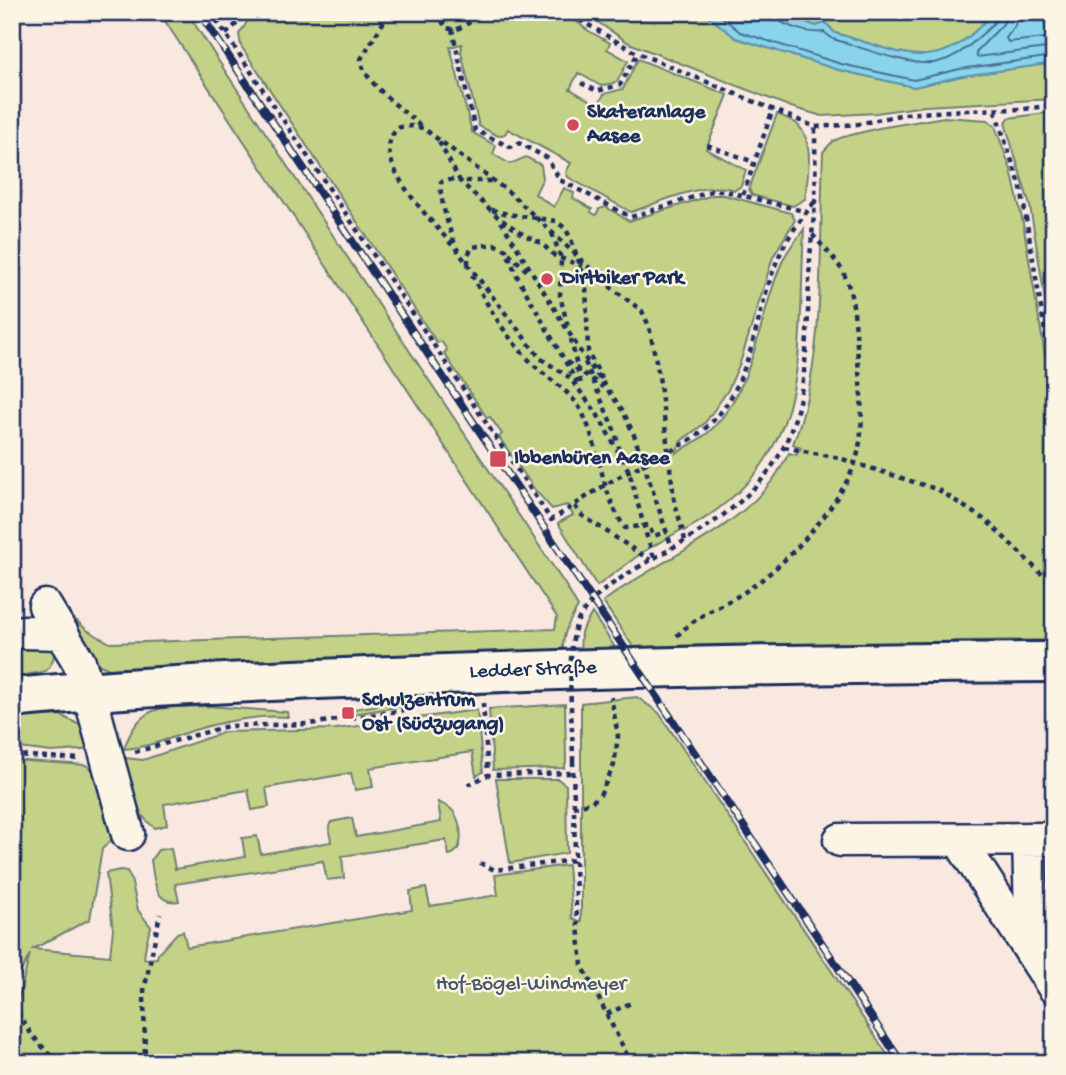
<svg xmlns="http://www.w3.org/2000/svg" width="1066" height="1075" font-family="'Gochi Hand',sans-serif">
<style>
.green{fill:#c3d287;stroke:#6f8072;stroke-width:2}
.water{fill:#89d4ea;stroke:#5d92b2;stroke-width:2}
.lines{fill:none;stroke-linecap:round;stroke-linejoin:round}
.shore{stroke:#477196;stroke-width:2}
.minor-casing{stroke:#1b2f5e;stroke-width:37}
.major-casing{stroke:#1b2f5e;stroke-width:44}
.path{stroke:#1b2f5e;stroke-width:4.5;stroke-dasharray:5 5;stroke-linecap:butt}
.minor{stroke:#fcf5e5;stroke-width:32}
.major{stroke:#fcf5e5;stroke-width:38}
.rail-casing{stroke:#1b2f5e;stroke-width:8}
.rail{stroke:#fcf5e5;stroke-width:5;stroke-dasharray:16;stroke-linecap:butt}
.path-bridge{stroke:#1b2f5e;stroke-width:4.5;stroke-dasharray:5 5;stroke-linecap:butt}
.poi-dot{fill:#d1495b;stroke:#fcf5e5;stroke-width:2.5}
.labels{text-anchor:middle;dominant-baseline:central;stroke-width:5;stroke-linejoin:round;paint-order:stroke}
.poi-label{font-size:21px;font-weight:bold;fill:#1b2f5e;stroke:#fcf5e5;text-anchor:start}
.street-label{font-size:21px;fill:#1b2f5e;stroke:#fcf5e5}
.park-label{font-size:21px;fill:#455868;stroke:#fcf5e5}
</style>
<rect width="100%" height="100%" fill="#f9e8e0"/>
<filter id="ink" filterUnits="userSpaceOnUse"><feTurbulence type="fractalNoise" baseFrequency=".0143" numOctaves="2"/><feDisplacementMap in="SourceGraphic" scale="14" xChannelSelector="R" yChannelSelector="G"/><feConvolveMatrix kernelMatrix="1 2 1 2 8 2 1 2 1" color-interpolation-filters="sRGB"/></filter>
<g filter="url(#ink)">
<!-- green -->
<path class="green" d="M 159,12 L 187,12 C 311,205 439,395 566,586 L 578,607 C 568,623 562,635 563,654 L 259,661 L 109,669 L 91,661 L 51,598 L 87,630 L 110,643 L 555,629 L 557,617 Z
M 254,12 L 565,12 L 587,30 L 610,43 L 607,49 L 628,61 L 617,82 L 601,86 L 578,73 L 570,89 L 598,105 L 604,94 L 623,89 L 638,59 L 728,95 L 706,149 L 746,170 L 741,186 L 735,190 C 708,180 658,203 631,212 L 568,177 L 566,172 L 571,163 L 508,129 L 505,134 L 498,136 L 479,126 L 461,52 L 462,44 L 450,47 L 472,132 L 496,146 L 493,154 L 510,164 L 526,157 L 541,165 L 543,178 L 535,194 L 554,207 L 564,188 L 574,193 L 573,198 L 592,209 L 591,212 L 596,215 L 599,209 L 606,207 L 629,221 L 713,195 L 724,195 L 791,213 L 795,220 L 773,257 L 740,363 L 728,390 L 705,423 L 681,441 L 676,453 C 688,446 702,439 712,429 C 757,384 758,315 783,260 C 788,249 797,239 804,229 C 797,359 815,458 684,531 L 683,529 L 643,552 L 597,586 L 558,523 L 573,515 L 567,505 L 552,509 L 535,490 L 499,437 L 502,434 L 490,417 L 487,418 L 444,353 L 447,350 L 441,341 L 437,343 L 241,46 L 239,34 Z
M 583,12 L 703,12 L 736,38 L 839,70 L 914,87 L 962,76 L 1054,63 L 1054,99 L 925,106 L 876,113 L 822,116 L 791,107 L 629,43 Z
M 776,12 L 993,12 C 938,79 906,53 835,33 L 826,23 L 816,26 Z
M 1054,112 L 1054,354 L 1030,206 L 1005,123 L 1009,118 Z
M 777,114 C 784,117 792,120 797,124 C 816,142 807,177 805,199 L 793,206 L 752,195 L 749,189 Z
M 944,117 L 988,120 L 995,126 L 1011,170 L 1023,223 L 1054,409 L 1054,640 L 956,641 L 908,650 L 638,654 L 603,602 C 657,560 729,536 772,481 C 778,473 784,462 789,453 L 796,455 L 801,448 L 793,444 C 827,357 819,245 823,152 L 833,141 L 843,137 L 879,128 Z
M 592,613 L 620,655 L 580,655 L 581,632 Z
M 12,640 L 53,641 C 55,654 55,661 46,671 L 12,678 Z
M 605,685 L 597,689 L 481,694 L 353,714 L 353,709 L 453,693 Z
M 637,697 L 659,713 L 893,1063 L 12,1063 L 12,1024 L 30,954 L 12,989 L 12,760 L 86,765 L 102,777 L 113,839 L 102,849 L 90,919 L 33,949 L 110,956 L 113,929 L 106,873 L 120,870 L 127,871 L 131,879 L 138,910 L 151,927 C 147,937 145,948 144,959 L 157,958 L 158,954 L 177,933 L 183,931 L 187,947 L 412,910 L 410,891 L 426,888 L 430,906 L 498,895 L 495,875 L 568,865 L 572,918 L 581,922 L 581,703 Z
M 565,704 L 566,762 L 564,768 L 493,770 L 489,709 Z
M 207,706 L 287,712 L 288,717 C 256,715 224,721 194,730 C 171,738 149,747 124,749 C 140,701 164,708 207,706 Z
M 477,710 L 483,772 L 476,776 L 472,752 L 370,768 L 373,787 L 355,790 L 351,773 L 266,788 L 269,807 L 252,810 L 248,790 L 164,804 L 167,825 L 155,828 C 131,811 129,785 125,758 L 143,760 L 225,732 L 336,729 Z
M 60,715 L 82,726 L 95,749 L 51,752 L 12,747 L 12,717 Z
M 496,779 L 558,779 L 566,785 L 567,853 L 510,863 Z
M 438,802 C 444,805 449,806 453,811 C 462,822 466,851 449,855 L 446,840 L 342,856 L 344,878 L 327,880 L 323,861 L 175,884 L 179,901 C 154,906 154,878 151,860 L 158,850 L 171,848 L 175,869 L 245,857 L 242,838 L 257,836 L 261,854 L 331,842 L 329,827 L 331,822 L 352,818 L 356,837 L 441,822 Z"/>
<!-- water -->
<path class="water" d="M 703,12 L 776,12 L 816,26 L 826,23 L 835,33 C 906,53 938,79 993,12 L 1054,12 L 1054,63 L 962,76 L 914,87 L 839,70 L 736,38 Z"/>
<g class="lines">
<!-- shore -->
<path class="shore" d="M 716,12 L 740,32 L 841,64 L 914,80 L 960,69 L 1054,56
M 775,12 L 776,18 C 786,27 810,34 824,32 L 833,39 C 858,46 915,69 938,62 C 955,58 967,49 979,37 C 987,30 997,23 998,12
M 1007,12 L 1003,24 L 976,52 L 977,57 L 1054,47
M 1017,12 L 1015,26 L 1006,38 L 1008,42 L 1054,37"/>
<defs>
<path id="minor" d="M 45,606 L 79,662 L 89,692 L 128,834
M 23,632 L 62,633
M 1029,839 L 1032,953
M 840,840 L 1054,839
M 959,840 L 1054,987"/>
<path id="major" d="M 12,698 C 139,686 266,681 393,676 C 613,667 833,663 1054,662"/>
</defs>
<!-- minor casing -->
<use href="#minor" class="minor-casing"/>
<!-- major casing -->
<use href="#major" class="major-casing"/>
<!-- path -->
<path class="path" d="M 211,12 L 551,520 C 577,504 601,486 628,472 C 656,457 688,446 711,423 C 756,379 755,304 782,250 C 790,233 803,217 815,201
M 437,12 L 446,28 L 456,30 L 488,12
M 573,12 L 580,20 L 633,51 L 815,127 L 859,124 L 904,114 L 964,110 L 1024,109 L 1054,105
M 389,13 L 361,59 C 361,81 407,113 423,128
M 452,29 L 475,130 L 510,147 L 519,143 L 547,158 L 560,180 L 631,217 L 712,191 L 725,191 L 807,212
M 226,34 L 249,12
M 581,83 L 597,91 L 620,85 L 638,53
M 995,111 L 1021,188 L 1054,385
M 439,142 L 460,181 L 492,181
M 707,145 L 754,162
M 743,195 L 773,109
M 492,210 L 508,214 L 556,221 L 566,229 L 572,242 L 586,282 L 588,352 L 602,379
M 502,220 L 524,235 L 541,243 L 555,256 L 582,266
M 552,233 L 561,258 L 560,296 L 568,327
M 452,245 C 434,222 362,154 400,127 L 411,126 L 423,128 L 510,193 L 608,285 L 642,311 L 649,326 L 659,376 L 674,499 L 685,540
M 509,253 L 530,274
M 468,264 L 468,255 L 472,247 L 494,244 L 506,250 L 518,278 L 579,386
M 472,275 C 487,306 505,335 529,360 C 546,379 569,388 582,412 C 601,450 600,491 625,528 L 649,525 L 653,536 L 667,532
M 571,339 L 581,385
M 567,362 L 603,387
M 585,362 L 615,432 L 619,448
M 784,447 L 839,458 L 939,490 L 988,522 L 1054,586
M 575,506 L 580,514 L 650,560
M 654,557 L 646,534 L 629,471 L 596,412 L 569,377 L 540,358 L 459,253 C 452,239 438,197 441,182 L 454,179 L 460,181 L 499,218 L 582,354 L 623,411 L 634,435 L 672,548
M 637,568 C 687,539 742,512 775,462 C 812,407 806,323 810,260 C 811,240 814,221 815,201 C 816,177 815,151 815,127
M 677,636 C 695,616 720,607 743,593 C 785,566 835,512 854,466 C 866,434 861,393 858,360 C 856,333 855,289 840,267 C 832,255 821,245 812,234
M 483,703 L 488,775
M 135,752 L 228,726 L 309,724 L 412,709
M 12,755 L 81,759
M 573,761 L 576,907 L 582,965 L 631,1063
M 468,785 L 488,775 L 573,773
M 573,807 L 592,802 L 600,795 L 614,765 L 618,736 L 611,697
M 480,863 L 495,870 L 574,860
M 12,1004 L 32,1035 L 57,1063
M 607,1014 L 633,1002
M 145,1063 L 144,991 L 160,914"/>
<!-- minor -->
<use href="#minor" class="minor"/>
<!-- major -->
<use href="#major" class="major"/>
<defs>
<path id="rail" d="M 199,12 L 902,1063"/>
</defs>
<!-- rail casing -->
<use href="#rail" class="rail-casing"/>
<!-- rail -->
<use href="#rail" class="rail"/>
<!-- path-bridge -->
<path class="path-bridge" d="M 573,761 C 573,729 564,641 580,617 C 593,595 616,581 637,568"/>
</g>
</g>
<!-- markers -->
<g class="poi-dot">
<circle cx="573" cy="125" r="7"/>
<circle cx="547" cy="279" r="7"/>
<rect x="489" y="450" width="18" height="18" rx="3.5"/>
<rect x="341" y="706" width="14" height="14" rx="3.5"/>
</g>
<g class="labels">
<!-- poi labels -->
<g class="poi-label">
<text x="587" y="113">Skateranlage<tspan x="587" dy="24">Aasee</tspan></text>
<text x="561" y="279">Dirtbiker Park</text>
<text x="514" y="459">Ibbenbüren Aasee</text>
<text x="362" y="701">Schulzentrum<tspan x="362" dy="24">Ost (Südzugang)</tspan></text>
</g>
<!-- street labels -->
<g class="street-label">
<text transform="translate(533 671) rotate(-2)">Ledder Straße</text>
</g>
<!-- park labels -->
<g class="park-label">
<text x="531" y="985">Hof-Bögel-Windmeyer</text>
</g>
</g>
<!-- margin -->
<rect width="1066" height="1075" fill="none" stroke="#fcf5e5" stroke-width="42"/>
<rect x="21" y="21" width="1024" height="1033" fill="none" stroke="#1b2f5e" stroke-width="2.5" filter="url(#ink)"/>
</svg>
